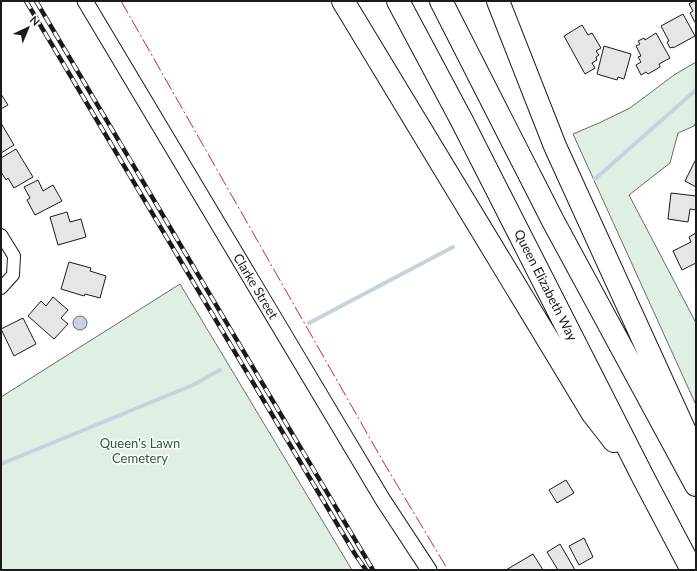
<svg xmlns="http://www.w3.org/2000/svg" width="697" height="571" font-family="Lato,sans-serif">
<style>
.green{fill:#e0efe3;stroke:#6a6a6a}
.water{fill:#c6d2dc;stroke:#6a6a6a}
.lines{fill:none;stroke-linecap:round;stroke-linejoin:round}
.stream{stroke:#c6d2dc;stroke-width:4}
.building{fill:#e6e6e6;stroke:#1a1a1a}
.minor-casing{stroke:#1a1a1a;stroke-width:14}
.tertiary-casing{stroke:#1a1a1a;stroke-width:17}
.motorway-casing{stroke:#1a1a1a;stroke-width:24}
.minor{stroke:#fff;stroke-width:12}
.tertiary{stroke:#fff;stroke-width:15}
.motorway{stroke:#fff;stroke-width:22}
.rail-casing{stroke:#1a1a1a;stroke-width:4.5}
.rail{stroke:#fff;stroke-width:3;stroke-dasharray:9;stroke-linecap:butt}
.power{stroke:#c62828;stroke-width:1;stroke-dasharray:14 3 2 3;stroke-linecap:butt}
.labels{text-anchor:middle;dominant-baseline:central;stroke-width:3;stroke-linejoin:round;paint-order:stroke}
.street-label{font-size:13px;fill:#1a1a1a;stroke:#fff}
.park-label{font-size:13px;fill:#2b5a34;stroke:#fff}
</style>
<rect width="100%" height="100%" fill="#fff"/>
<!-- green -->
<path class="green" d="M 696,62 L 696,122 L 694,126 L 678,133 L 670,163 L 629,195 L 696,323 L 696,405 L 573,134 L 599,123 L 630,108 L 674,75 Z
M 180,284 L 352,570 L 1,570 L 1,397 Z"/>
<!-- water -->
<path class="water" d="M73 323a7 7 0 1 1 14 0a7 7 0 1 1-14 0Z"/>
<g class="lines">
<!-- stream -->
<path class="stream" d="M 595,179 L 696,90
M 309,323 L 453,247
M 1,464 L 193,385 L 220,370"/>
</g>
<!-- building -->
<path class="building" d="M 694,1 L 696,1 L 696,24 L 690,13 L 693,11 L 689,4 Z
M 683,14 L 695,36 L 673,48 L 673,47 L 670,48 L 667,42 L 669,41 L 661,26 Z
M 582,25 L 588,35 L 592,33 L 601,48 L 596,51 L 599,55 L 596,57 L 597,60 L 592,63 L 595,68 L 585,74 L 564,36 Z
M 656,33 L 670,58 L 659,64 L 660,67 L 648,74 L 646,72 L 641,75 L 636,65 L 641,62 L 638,57 L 641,56 L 636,46 L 640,44 L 638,41 L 644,38 L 645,40 Z
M 604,46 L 631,54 L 624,79 L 618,77 L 617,80 L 597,74 Z
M 1,94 L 8,105 L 1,109 Z
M 1,123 L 14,145 L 1,153 Z
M 16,149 L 33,177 L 14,188 L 8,178 L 6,180 L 1,172 L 1,158 Z
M 696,159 L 696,187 L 685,181 Z
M 38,180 L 43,191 L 53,185 L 62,201 L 35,215 L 27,200 L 30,198 L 24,187 Z
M 671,193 L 696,196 L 696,210 L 690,209 L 688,222 L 668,219 Z
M 67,212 L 70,222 L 81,219 L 86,237 L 58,245 L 50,217 Z
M 696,233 L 696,263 L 682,270 L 673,251 L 691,242 L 689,237 Z
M 69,262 L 91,268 L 90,271 L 106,276 L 100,298 L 85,294 L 84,296 L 61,289 Z
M 53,297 L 68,310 L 61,318 L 68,324 L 54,339 L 28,316 L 41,301 L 46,306 Z
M 23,318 L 36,344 L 14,356 L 1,329 Z
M 566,480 L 574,493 L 557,503 L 549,490 Z
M 584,538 L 593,557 L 579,565 L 569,546 Z
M 560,544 L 575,570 L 558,570 L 547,552 Z
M 533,554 L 543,570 L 506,570 Z"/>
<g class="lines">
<defs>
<path id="minor" d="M 1,235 L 14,256 L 13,275 L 1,288"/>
<path id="tertiary" d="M 85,1 L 383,500 L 429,570"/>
<path id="motorway" d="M 343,1 L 593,414 L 614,441
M 398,1 L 462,121 L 644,479 L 692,570
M 441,1 L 553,221 L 696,485
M 498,1 L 555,146 L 689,440 L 696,467"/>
</defs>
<!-- minor casing -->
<use href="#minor" class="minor-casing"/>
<!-- tertiary casing -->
<use href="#tertiary" class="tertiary-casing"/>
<!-- motorway casing -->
<use href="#motorway" class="motorway-casing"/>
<!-- minor -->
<use href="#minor" class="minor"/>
<!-- tertiary -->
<use href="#tertiary" class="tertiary"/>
<!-- motorway -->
<use href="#motorway" class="motorway"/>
<defs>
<path id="rail" d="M 26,1 L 355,554 L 366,570
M 36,1 L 373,570"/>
</defs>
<!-- rail casing -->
<use href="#rail" class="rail-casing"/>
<!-- rail -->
<use href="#rail" class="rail"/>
<!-- power -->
<path class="power" d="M 121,1 L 384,463 L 448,570"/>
</g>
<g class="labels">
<!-- street labels -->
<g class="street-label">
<text transform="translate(546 285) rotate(63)">Queen Elizabeth Way</text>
<text transform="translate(256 286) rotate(59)">Clarke Street</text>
</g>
<!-- park labels -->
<g class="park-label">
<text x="140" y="443">Queen's Lawn<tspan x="140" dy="15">Cemetery</tspan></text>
</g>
</g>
<!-- border -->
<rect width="697" height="571" fill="none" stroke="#1a1a1a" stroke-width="4"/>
<!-- north arrow -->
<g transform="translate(28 28) rotate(44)" stroke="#ffffff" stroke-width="3" paint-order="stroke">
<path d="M0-3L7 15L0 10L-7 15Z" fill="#1a1a1a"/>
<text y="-6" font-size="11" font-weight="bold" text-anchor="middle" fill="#1a1a1a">N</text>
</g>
</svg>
